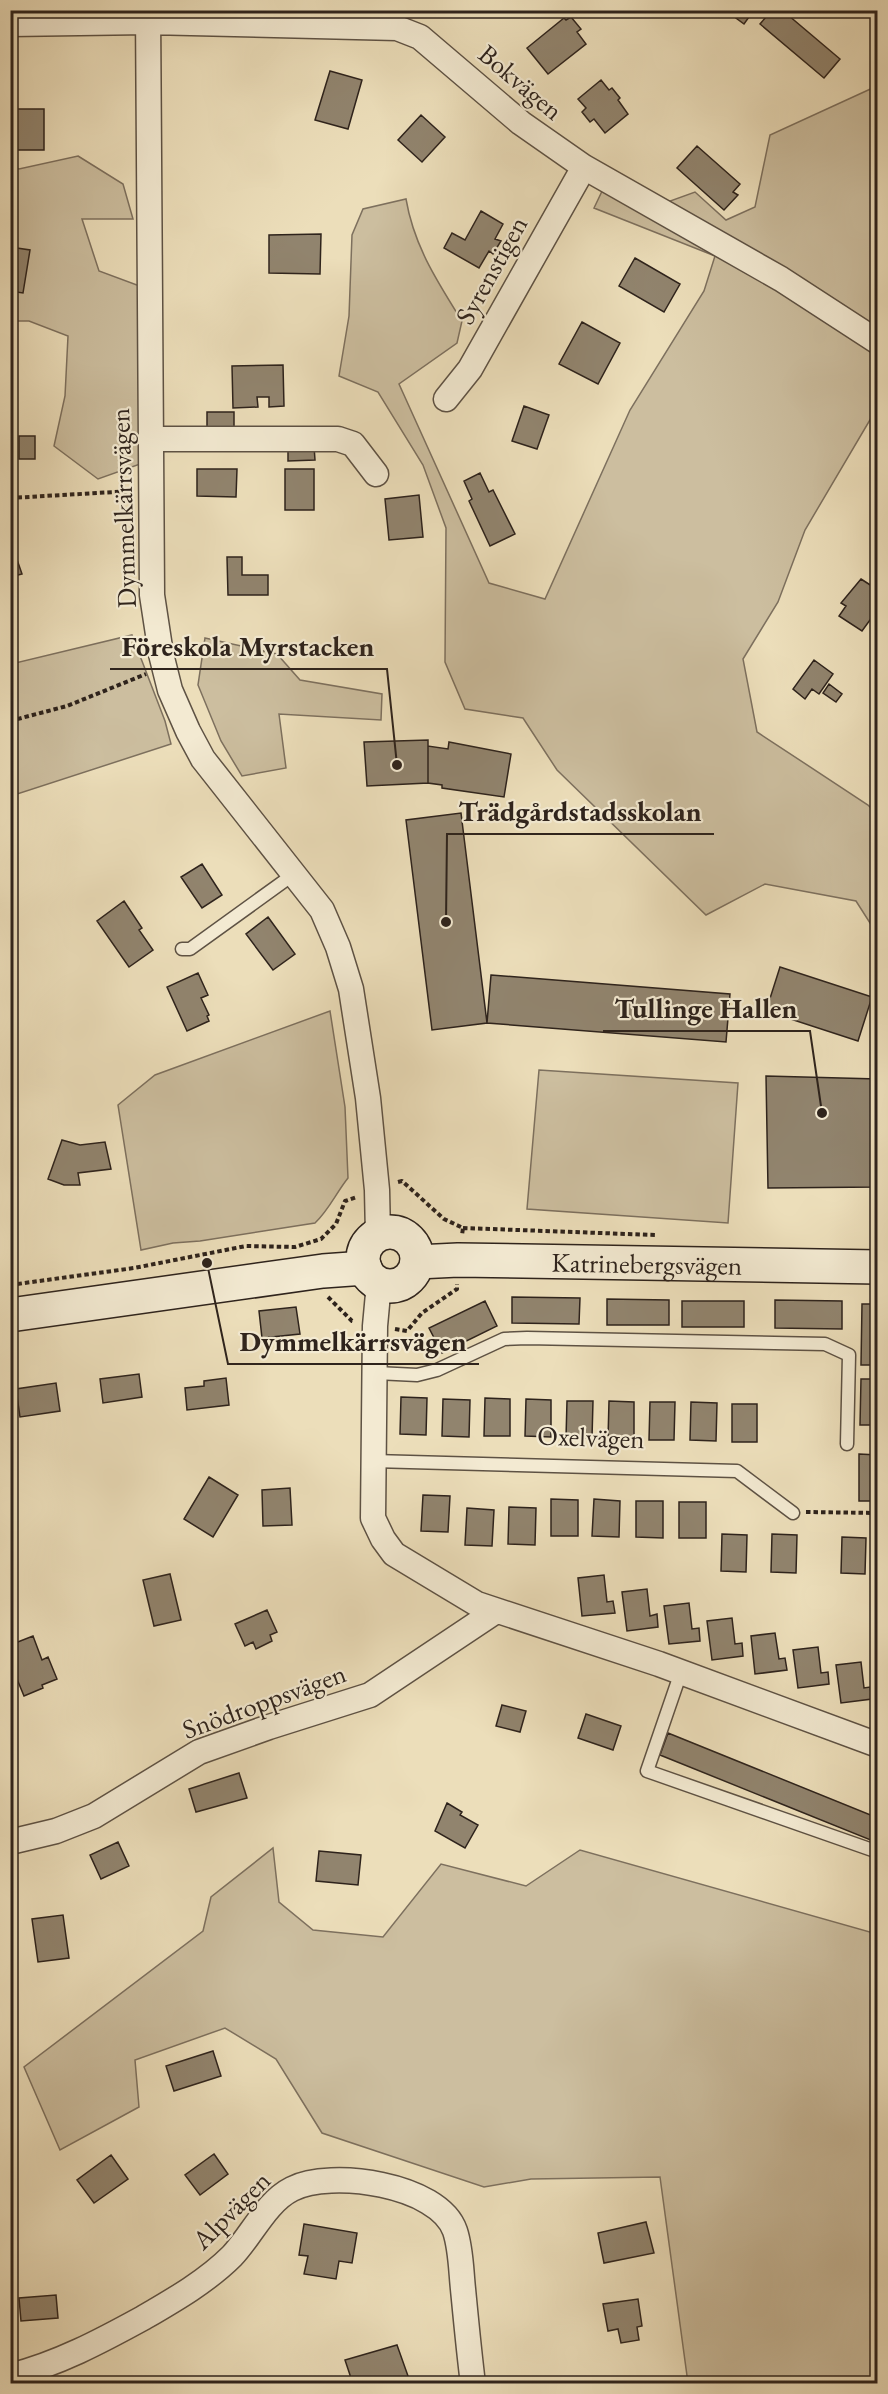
<svg xmlns="http://www.w3.org/2000/svg" width="888" height="2394" font-family="'EB Garamond',serif">
<style>
.green{fill:#ccbe9f;stroke:#7d705e;stroke-width:1.5}
.building{fill:#91846e;stroke:#2e231c;stroke-width:1.5}
.lines{fill:none;stroke-linecap:round;stroke-linejoin:round}
.lane-casing{stroke:#5e5244;stroke-width:15}
.street-casing{stroke:#5e5244;stroke-width:27}
.secondary-casing{stroke:#2e231c;stroke-width:36}
.path{stroke:#2e231c;stroke-width:4;stroke-dasharray:4.5 3;stroke-linecap:butt}
.lane{stroke:#f3ead2;stroke-width:12}
.street{stroke:#f3ead2;stroke-width:24}
.secondary{stroke:#f3ead2;stroke-width:33}
.labels{text-anchor:middle;dominant-baseline:central;stroke-width:4.5;stroke-linejoin:round;paint-order:stroke}
.street-label{font-size:27px;fill:#2e231c;stroke:#f3ead2}
.leader{fill:none;stroke:#2e231c;stroke-width:2}
.callout-dot{fill:#2e231c;stroke:#f3ead2;stroke-width:2}
.callout-label{font-size:28px;text-anchor:middle;font-weight:bold;fill:#2e231c;stroke:#f3ead2;stroke-width:4.5;stroke-linejoin:round;paint-order:stroke}
</style>
<rect width="100%" height="100%" fill="#ecdeba"/>
<filter id="stains"><feTurbulence type="fractalNoise" baseFrequency=".00333" numOctaves="4"/><feColorMatrix values="0 0 0 0 .2 0 0 0 0 .09 0 0 0 0 .02 0 0 0 .5 -.17"/></filter>
<radialGradient id="worn" r=".72"><stop offset=".6" stop-color="#630" stop-opacity="0"/><stop offset="1" stop-color="#630" stop-opacity=".3"/></radialGradient>
<!-- green -->
<path class="green" d="M 877,86 L 877,408 L 805,530 L 778,602 L 743,659 L 757,732 L 868,805 L 877,814 L 877,934 L 856,901 L 765,884 L 706,915 L 557,770 L 523,718 L 465,709 L 445,662 L 446,528 L 423,465 L 378,392 L 339,376 L 349,316 L 352,235 L 363,209 L 406,199 C 414,246 437,281 462,321 L 457,343 L 399,384 L 489,583 L 545,599 L 630,410 L 704,291 L 715,256 L 594,208 L 605,185 L 651,208 L 695,192 L 726,220 L 755,207 L 770,135 Z
M 78,156 L 123,184 L 133,219 L 82,219 L 99,271 L 145,288 L 138,341 L 150,358 L 143,463 L 98,479 L 54,446 L 65,396 L 68,336 L 29,321 L 11,321 L 11,166 L 19,169 Z
M 132,635 L 165,721 L 171,744 L 11,796 L 11,664 Z
M 205,638 L 277,654 L 300,680 L 382,694 L 381,720 L 279,714 L 286,768 L 242,776 L 221,741 L 198,685 Z
M 330,1011 L 345,1107 L 348,1178 C 336,1193 329,1210 315,1223 L 200,1241 L 173,1243 L 141,1250 L 118,1105 L 155,1075 Z
M 539,1070 L 738,1083 L 728,1223 L 527,1209 Z
M 273,1848 L 279,1902 L 313,1930 L 383,1937 L 441,1864 L 526,1886 L 580,1850 L 877,1934 L 877,2383 L 688,2383 L 660,2177 L 531,2179 L 484,2187 L 322,2133 L 276,2059 L 225,2028 L 135,2060 L 139,2107 L 60,2150 L 24,2067 L 203,1931 L 211,1897 Z"/>
<!-- building -->
<path class="building" d="M 742,10 L 754,10 L 744,24 L 736,18 Z
M 772,10 L 782,10 L 840,59 L 824,78 L 760,24 Z
M 571,17 L 581,29 L 577,32 L 586,44 L 548,74 L 527,48 L 564,18 L 566,20 Z
M 330,71 L 362,80 L 348,129 L 315,120 Z
M 601,80 L 609,90 L 612,88 L 620,98 L 618,100 L 628,114 L 605,133 L 594,119 L 590,122 L 582,112 L 586,108 L 578,99 Z
M 11,109 L 44,109 L 44,150 L 16,150 L 16,130 L 11,130 Z
M 421,115 L 445,137 L 422,162 L 398,140 Z
M 697,146 L 740,184 L 733,192 L 738,195 L 724,210 L 677,168 Z
M 481,211 L 503,224 L 495,239 L 501,241 L 493,254 L 489,251 L 479,268 L 444,248 L 452,233 L 465,240 Z
M 321,234 L 320,274 L 269,273 L 269,235 Z
M 10,247 L 30,250 L 23,293 L 10,291 Z
M 635,258 L 680,284 L 664,312 L 619,286 Z
M 582,322 L 620,343 L 598,384 L 559,364 Z
M 283,365 L 284,406 L 269,407 L 269,397 L 257,397 L 258,407 L 233,408 L 232,366 Z
M 524,406 L 549,415 L 537,449 L 512,441 Z
M 207,412 L 234,412 L 234,428 L 207,428 Z
M 19,436 L 35,436 L 35,459 L 19,459 Z
M 314,446 L 315,460 L 288,461 L 288,447 Z
M 197,469 L 237,469 L 236,497 L 197,496 Z
M 285,469 L 314,469 L 314,510 L 285,510 Z
M 480,473 L 489,492 L 493,490 L 515,534 L 490,546 L 469,501 L 472,499 L 464,481 Z
M 419,495 L 423,537 L 389,540 L 385,499 Z
M 14,551 L 22,574 L 10,577 L 10,553 Z
M 227,557 L 242,557 L 242,575 L 268,575 L 268,595 L 228,595 Z
M 861,579 L 878,590 L 878,609 L 862,631 L 839,616 L 846,606 L 841,603 Z
M 814,660 L 833,674 L 819,694 L 812,689 L 805,699 L 793,689 Z
M 829,684 L 842,694 L 836,702 L 823,693 Z
M 428,740 L 428,783 L 367,786 L 364,742 Z
M 449,742 L 511,754 L 504,797 L 442,788 L 442,785 L 428,783 L 428,746 L 448,749 Z
M 461,813 L 487,1023 L 432,1030 L 406,820 Z
M 202,864 L 222,895 L 202,908 L 181,877 Z
M 124,901 L 142,928 L 139,930 L 153,950 L 129,967 L 97,921 Z
M 268,917 L 295,954 L 273,970 L 246,934 Z
M 780,967 L 872,997 L 858,1041 L 766,1011 Z
M 198,973 L 208,995 L 201,998 L 209,1015 L 207,1016 L 209,1021 L 187,1031 L 167,987 Z
M 491,975 L 730,994 L 726,1042 L 487,1023 Z
M 766,1076 L 878,1079 L 878,1187 L 768,1188 Z
M 62,1140 L 80,1145 L 105,1142 L 111,1169 L 78,1173 L 80,1185 L 64,1185 L 48,1179 Z
M 512,1297 L 580,1298 L 579,1324 L 512,1323 Z
M 607,1299 L 669,1300 L 669,1325 L 607,1325 Z
M 775,1300 L 842,1301 L 842,1329 L 775,1328 Z
M 485,1301 L 497,1326 L 442,1353 L 429,1328 Z
M 682,1301 L 744,1301 L 744,1327 L 682,1327 Z
M 862,1304 L 878,1304 L 878,1365 L 861,1365 Z
M 296,1307 L 300,1334 L 262,1338 L 259,1311 Z
M 139,1374 L 142,1397 L 103,1403 L 100,1379 Z
M 226,1378 L 229,1405 L 187,1410 L 185,1388 L 204,1386 L 204,1381 Z
M 861,1379 L 878,1379 L 878,1425 L 860,1425 Z
M 56,1383 L 60,1411 L 20,1417 L 16,1389 Z
M 401,1397 L 427,1398 L 426,1435 L 400,1434 Z
M 485,1398 L 510,1399 L 510,1436 L 484,1436 Z
M 443,1399 L 470,1400 L 469,1437 L 442,1436 Z
M 526,1399 L 551,1400 L 551,1437 L 525,1436 Z
M 567,1401 L 593,1401 L 592,1438 L 566,1438 Z
M 609,1401 L 634,1402 L 634,1439 L 608,1439 Z
M 650,1402 L 675,1402 L 674,1440 L 649,1440 Z
M 691,1402 L 717,1403 L 716,1441 L 690,1440 Z
M 732,1404 L 757,1404 L 757,1442 L 732,1442 Z
M 859,1454 L 878,1455 L 878,1501 L 859,1501 Z
M 209,1477 L 238,1495 L 213,1537 L 184,1519 Z
M 290,1488 L 292,1525 L 263,1526 L 262,1490 Z
M 423,1495 L 450,1496 L 448,1532 L 421,1531 Z
M 551,1499 L 578,1500 L 578,1536 L 551,1536 Z
M 594,1499 L 620,1501 L 619,1537 L 592,1536 Z
M 636,1501 L 663,1501 L 663,1538 L 636,1537 Z
M 679,1502 L 706,1502 L 706,1538 L 679,1538 Z
M 509,1507 L 536,1508 L 535,1545 L 508,1544 Z
M 467,1508 L 494,1510 L 492,1546 L 465,1545 Z
M 722,1534 L 747,1535 L 746,1572 L 721,1571 Z
M 772,1534 L 797,1535 L 796,1573 L 771,1572 Z
M 842,1537 L 866,1538 L 865,1574 L 841,1573 Z
M 170,1574 L 181,1620 L 154,1626 L 143,1580 Z
M 604,1575 L 607,1602 L 613,1601 L 615,1613 L 582,1616 L 578,1578 Z
M 647,1589 L 650,1616 L 657,1614 L 658,1627 L 627,1631 L 622,1592 Z
M 689,1603 L 692,1629 L 699,1628 L 700,1641 L 669,1644 L 664,1606 Z
M 267,1610 L 277,1632 L 270,1635 L 272,1641 L 256,1649 L 253,1642 L 245,1646 L 235,1624 Z
M 732,1618 L 735,1644 L 742,1643 L 743,1656 L 712,1660 L 707,1621 Z
M 775,1633 L 779,1659 L 785,1658 L 787,1670 L 755,1674 L 751,1636 Z
M 33,1636 L 42,1660 L 48,1657 L 57,1679 L 42,1685 L 43,1688 L 24,1696 L 10,1662 L 10,1645 Z
M 818,1647 L 821,1673 L 828,1672 L 829,1684 L 798,1688 L 793,1650 Z
M 861,1662 L 864,1688 L 870,1687 L 872,1699 L 841,1703 L 836,1665 Z
M 502,1705 L 526,1711 L 520,1732 L 496,1726 Z
M 586,1714 L 621,1726 L 613,1750 L 578,1738 Z
M 668,1733 L 878,1818 L 878,1843 L 660,1755 Z
M 239,1773 L 247,1798 L 196,1812 L 189,1789 Z
M 447,1803 L 462,1812 L 460,1815 L 478,1825 L 465,1848 L 435,1831 Z
M 118,1842 L 129,1866 L 101,1879 L 90,1855 Z
M 319,1851 L 361,1855 L 358,1885 L 316,1881 Z
M 63,1915 L 69,1958 L 38,1962 L 32,1919 Z
M 213,2051 L 221,2076 L 174,2091 L 166,2066 Z
M 214,2154 L 228,2174 L 200,2195 L 185,2175 Z
M 111,2155 L 128,2179 L 94,2203 L 77,2180 Z
M 646,2222 L 654,2253 L 604,2263 L 598,2233 Z
M 304,2224 L 357,2233 L 352,2263 L 339,2261 L 336,2279 L 304,2274 L 308,2256 L 299,2255 Z
M 56,2295 L 58,2318 L 21,2321 L 19,2298 Z
M 638,2299 L 642,2326 L 637,2327 L 639,2340 L 621,2343 L 618,2329 L 608,2331 L 603,2304 Z
M 397,2345 L 408,2376 L 385,2384 L 378,2384 L 377,2379 L 363,2384 L 353,2384 L 345,2360 Z"/>
<g class="lines">
<defs>
<path id="lane" d="M 182,949 L 190,949 L 294,874
M 376,1373 L 417,1375 L 437,1370 L 504,1339 L 527,1338 L 825,1344 L 849,1355 L 847,1444
M 373,1461 L 737,1471 L 793,1513
M 681,1672 L 647,1771 L 878,1852"/>
<path id="street" d="M 148,10 L 152,595 L 161,654 L 170,690 L 188,731 L 203,759 L 322,910 L 338,947 L 351,989 L 368,1098 L 377,1190 L 378,1235
M 10,24 L 148,22 L 397,28 L 420,37 L 521,123 L 584,167 L 781,279 L 878,342
M 446,399 L 470,369 L 584,167
M 150,439 L 338,439 L 353,444 L 376,474
M 379,1283 L 375,1326 L 373,1518 L 383,1539 L 394,1554 L 477,1604 L 659,1664 L 878,1745
M 10,1842 L 56,1831 L 94,1816 L 199,1752 L 269,1727 L 370,1695 L 496,1611
M 10,2376 C 58,2364 101,2341 143,2318 C 174,2300 207,2281 232,2256 C 252,2235 266,2202 292,2189 C 330,2169 439,2184 455,2231 C 461,2249 461,2270 463,2289 C 466,2320 469,2352 473,2384"/>
<g id="secondary">
<circle cx="390" cy="1259" r="27"/>
<path id="s1" d="M 417,1262 L 458,1260 L 878,1267"/>
<path d="M 10,1315 L 323,1271 L 365,1268"/>
</g>
</defs>
<!-- lane casing -->
<use href="#lane" class="lane-casing"/>
<!-- street casing -->
<use href="#street" class="street-casing"/>
<!-- secondary casing -->
<use href="#secondary" class="secondary-casing"/>
<!-- path -->
<path class="path" d="M 10,498 L 132,491
M 10,721 L 67,706 L 146,674
M 398,1182 L 402,1181 L 444,1219 L 463,1228 L 462,1235
M 463,1228 L 655,1235
M 10,1285 L 134,1268 L 246,1246 L 295,1247 L 321,1239 L 336,1224 L 345,1201 L 357,1197
M 328,1297 L 352,1321 L 355,1322
M 395,1329 L 407,1331 L 422,1313 L 457,1289 L 457,1284
M 806,1512 L 878,1513"/>
<!-- lane -->
<use href="#lane" class="lane"/>
<!-- street -->
<use href="#street" class="street"/>
<!-- secondary -->
<use href="#secondary" class="secondary"/>
</g>
<g class="labels">
<!-- street labels -->
<g class="street-label">
<text transform="translate(521 82) rotate(40)">Bokvägen</text>
<text transform="translate(491 270) rotate(-61)">Syrenstigen</text>
<text transform="translate(123 508) rotate(-92)">Dymmelkärrsvägen</text>
<text stroke="none"><textPath href="#s1" startOffset="230">Katrinebergsvägen</textPath></text>
<text transform="translate(591 1437) rotate(2)">Oxelvägen</text>
<text transform="translate(264 1701) rotate(-20)">Snödroppsvägen</text>
<text transform="translate(231 2210) rotate(-45)">Alpvägen</text>
</g>
</g>
<!-- callouts -->
<path class="leader" d="M397 765L387 669H110M446 922L447 834H714M822 1113L810 1031H603M207 1263L228 1364H479"/>
<g class="callout-dot">
<circle cx="397" cy="765" r="6"/>
<circle cx="446" cy="922" r="6"/>
<circle cx="822" cy="1113" r="6"/>
<circle cx="207" cy="1263" r="6"/>
</g>
<g class="callout-label">
<text x="248" y="656">Föreskola Myrstacken</text>
<text x="580" y="821">Trädgårdstadsskolan</text>
<text x="706" y="1018">Tullinge Hallen</text>
<text x="353" y="1351">Dymmelkärrsvägen</text>
</g>
<!-- margin -->
<rect width="888" height="2394" fill="none" stroke="#ecdeba" stroke-width="36"/>
<rect x="12" y="12" width="864" height="2370" fill="none" stroke="#2e231c" stroke-width="3"/>
<rect x="18" y="18" width="852" height="2358" fill="none" stroke="#2e231c" stroke-width="1.5"/>
<rect width="100%" height="100%" filter="url(#stains)"/>
<rect width="100%" height="100%" fill="url(#worn)"/>
</svg>
